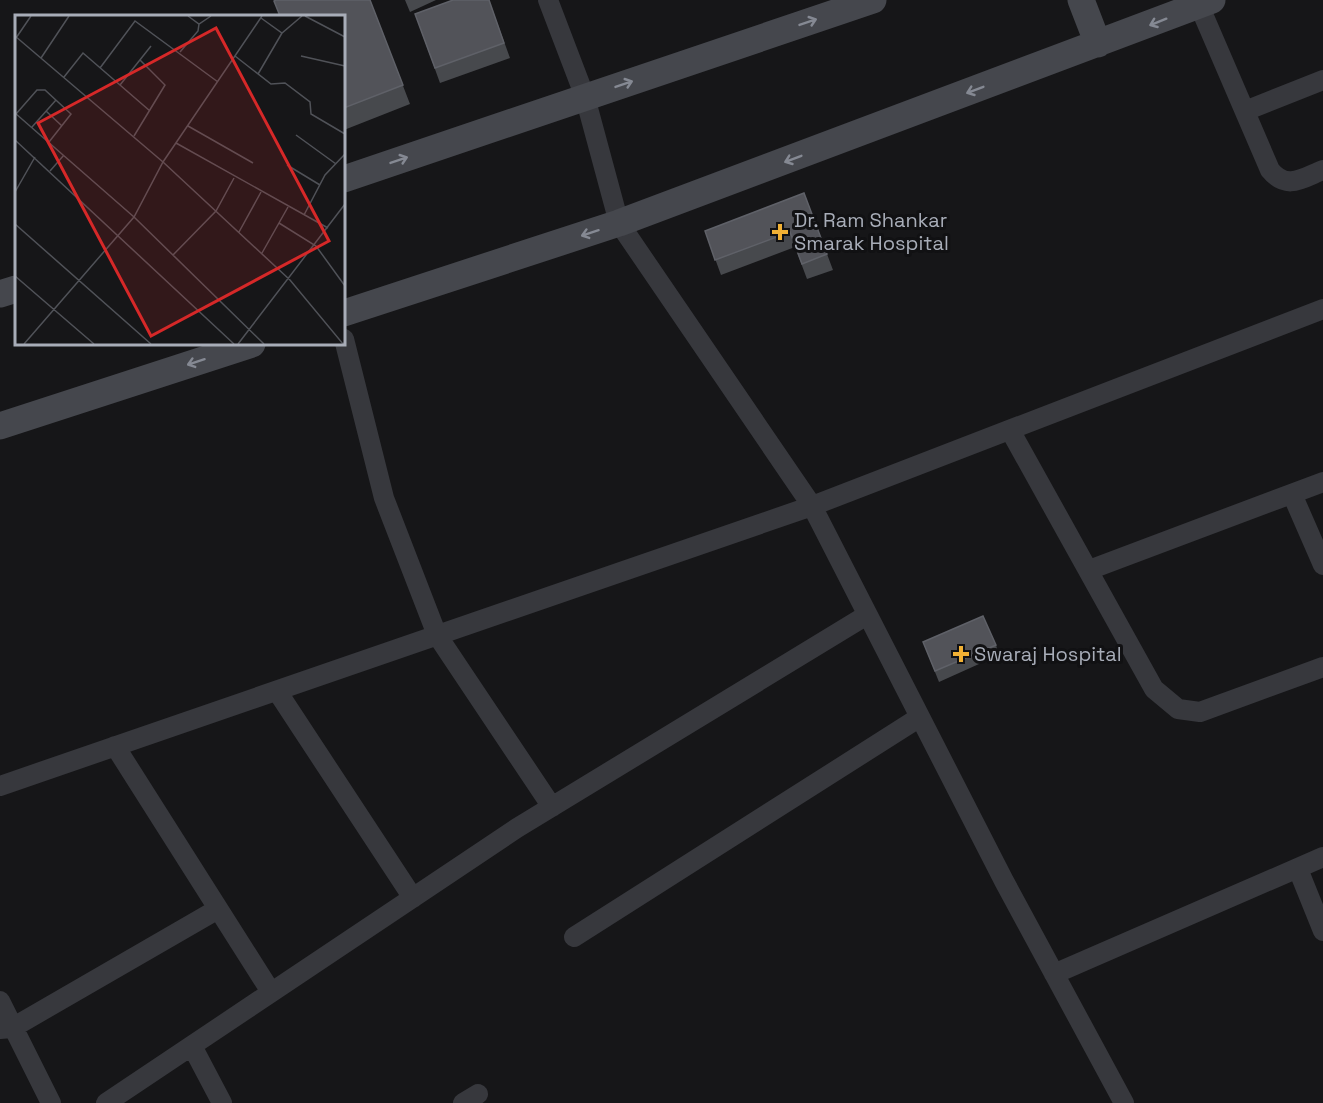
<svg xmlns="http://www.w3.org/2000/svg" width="1323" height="1103" font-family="'Space Grotesk',sans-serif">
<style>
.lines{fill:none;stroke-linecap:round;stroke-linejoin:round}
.street{stroke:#37383d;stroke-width:20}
.secondary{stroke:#45474d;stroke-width:27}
.wall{fill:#47494d}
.building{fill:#525359;stroke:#5f6168;stroke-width:1.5}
.oneway{stroke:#858993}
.poi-dot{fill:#f2b134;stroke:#111113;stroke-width:2}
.labels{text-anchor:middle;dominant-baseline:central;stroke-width:6;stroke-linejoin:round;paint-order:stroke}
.poi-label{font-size:20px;fill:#a8adb8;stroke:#111113;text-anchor:start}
.inset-road{fill:none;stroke:#505258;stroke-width:1.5}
.view{fill:#d62828;fill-opacity:0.15;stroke:#d62828;stroke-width:3}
.inset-edge{fill:none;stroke:#a8adb8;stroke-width:3}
</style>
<rect width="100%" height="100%" fill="#161618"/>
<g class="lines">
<!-- street -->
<path class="street" d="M 548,0 L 585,97 L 619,223 L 812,506 L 1004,881 L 1124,1103
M 1199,5 L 1270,170 C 1287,191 1303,178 1323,170
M 1245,111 L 1323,80
M 344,339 L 384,498 L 437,635 L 552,807
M 1010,430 L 1154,689 L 1178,709 L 1200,712 L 1323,667
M 1292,494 L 1323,565
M 1089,570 L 1323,482
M 277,691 L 413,898
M 115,746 L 271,992
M 0,786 L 812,506 L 1323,309
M 1298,869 L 1323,931
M 574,937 L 920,717
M 1054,974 L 1323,857
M 0,1001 L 51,1103
M 0,1029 L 12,1028 L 218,909
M 192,1046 L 222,1103
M 106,1103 L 517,828 L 867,615
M 463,1103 L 478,1094"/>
<!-- secondary -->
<path class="secondary" d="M 1081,0 L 1098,44
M 344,179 L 873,0
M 0,294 L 16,289
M 344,313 L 619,223 L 1212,0
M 0,426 L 252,344"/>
</g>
<!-- wall -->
<path class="wall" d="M 370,0 L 410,104 L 344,130 L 344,16 Z
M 405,0 L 436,0 L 410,12 Z
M 489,0 L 510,58 L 440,83 L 415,14 Z
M 804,193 L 833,270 L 807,279 L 795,247 L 721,275 L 705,231 Z
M 923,642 L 996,645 L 999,655 L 939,682 Z"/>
<!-- building -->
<path class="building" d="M 276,0 L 370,0 L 403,85 L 344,108 L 344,16 L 280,16 L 274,1 Z
M 453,0 L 489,0 L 504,43 L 435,68 L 415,14 Z
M 804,193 L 827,254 L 802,264 L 790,232 L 715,260 L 705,231 Z
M 983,616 L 996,645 L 935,671 L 923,642 Z"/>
<!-- one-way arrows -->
<defs><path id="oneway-shaft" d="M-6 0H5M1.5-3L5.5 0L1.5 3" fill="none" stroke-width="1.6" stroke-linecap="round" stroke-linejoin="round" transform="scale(1.5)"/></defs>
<g class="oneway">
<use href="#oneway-shaft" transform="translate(808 22) rotate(-19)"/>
<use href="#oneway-shaft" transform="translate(1158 22) rotate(158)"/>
<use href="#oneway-shaft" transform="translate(624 84) rotate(-19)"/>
<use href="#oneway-shaft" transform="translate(975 90) rotate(159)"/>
<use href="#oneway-shaft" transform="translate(793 159) rotate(159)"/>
<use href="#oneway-shaft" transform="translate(399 160) rotate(-19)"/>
<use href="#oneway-shaft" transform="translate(590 233) rotate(162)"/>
<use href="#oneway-shaft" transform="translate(196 362) rotate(162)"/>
</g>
<!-- markers -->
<g class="poi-dot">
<path d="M777 223h6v6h6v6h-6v6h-6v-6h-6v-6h6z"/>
<path d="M958 645h6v6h6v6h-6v6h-6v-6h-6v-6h6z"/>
</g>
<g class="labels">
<!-- poi labels -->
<g class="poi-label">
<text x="794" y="220">Dr. Ram Shankar<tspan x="794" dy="23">Smarak Hospital</tspan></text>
<text x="974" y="654">Swaraj Hospital</text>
</g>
</g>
<!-- overview -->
<g transform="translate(15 15)">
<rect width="330" height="330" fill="#161618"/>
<path class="inset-road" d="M 173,1 L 184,9 L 196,1M 290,1 L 330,22M 246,3 L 267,18 L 287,1M 0,21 L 148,147 L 275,265 L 328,329 L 330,327M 1,23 L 16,1M 165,37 L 183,16 L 184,9M 220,41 L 256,69 L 270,68 L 295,87 L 296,99 L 330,119M 286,41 L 330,51M 26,43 L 54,1M 85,53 L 120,6 L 203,67M 243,59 L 267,18M 49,62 L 68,38 L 135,96M 105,70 L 136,31M 31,96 L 47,111M 0,98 L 119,202 L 249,329M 1,99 L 22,75 L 30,75 L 56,99 L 34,127M 173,111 L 238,148M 17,112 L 41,85M 281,120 L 321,149M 119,121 L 150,70 L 125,45M 0,125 L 219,329M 161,128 L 313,213M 272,150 L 305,170M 35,156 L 49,140M 0,177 L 20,142M 289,200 L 310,160 L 330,139M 264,208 L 301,231 L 330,271M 0,209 L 136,329M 224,217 L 246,177M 247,238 L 273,192M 158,240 L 201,196 L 219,163M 0,261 L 79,329M 9,329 L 119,202 L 148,147 L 247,1M 223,329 L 330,189"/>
<path class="view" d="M 201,13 L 314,226 L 136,321 L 23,108 Z"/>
<rect width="330" height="330" class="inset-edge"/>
</g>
</svg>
